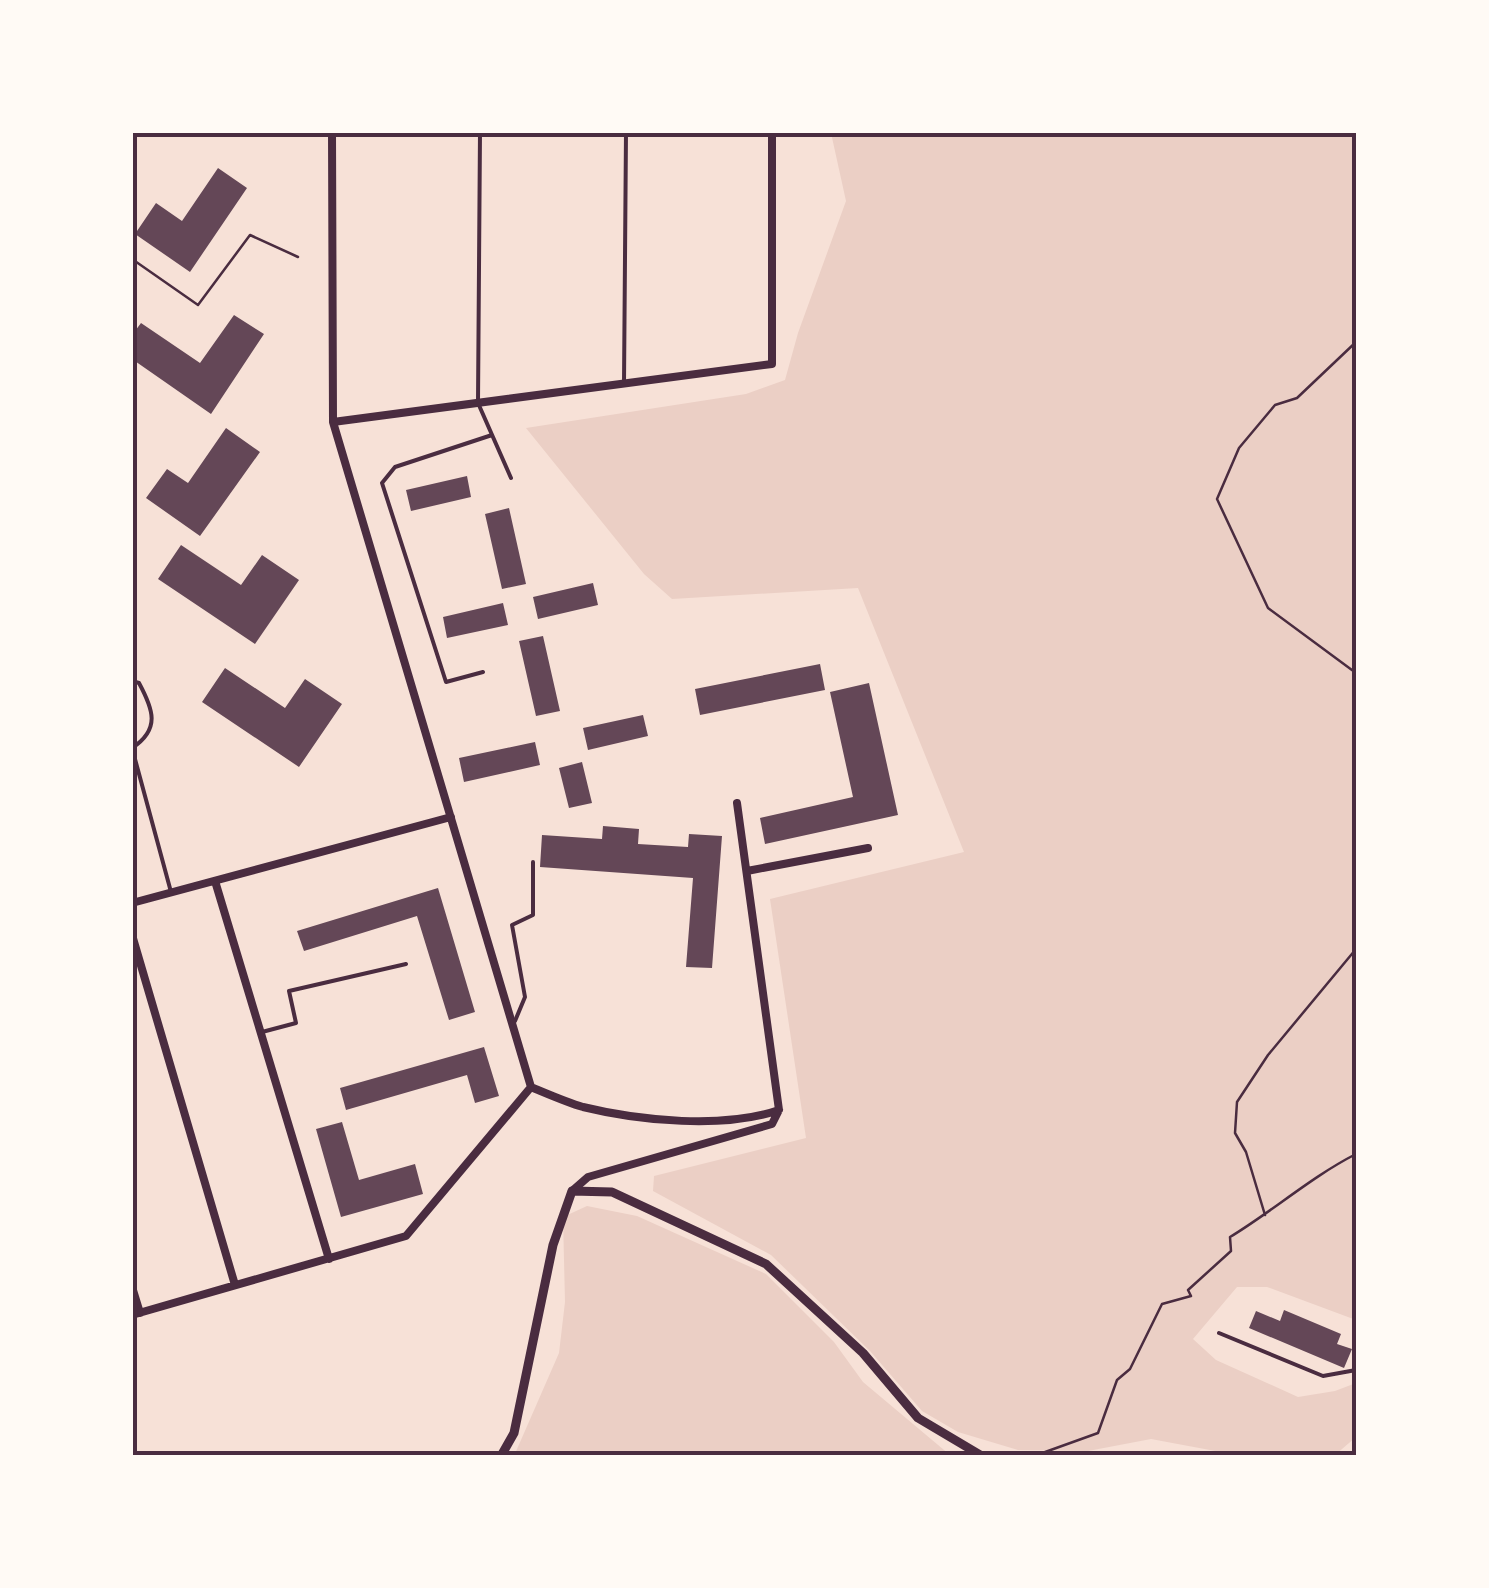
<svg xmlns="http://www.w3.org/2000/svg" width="1489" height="1588" font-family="'Asap Condensed',sans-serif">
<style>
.green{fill:#ebcfc5}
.building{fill:#644757}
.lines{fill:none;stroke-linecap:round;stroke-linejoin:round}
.path{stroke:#4a2c40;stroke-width:2.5}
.service{stroke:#4a2c40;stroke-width:4}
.minor{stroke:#4a2c40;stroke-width:8}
.tertiary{stroke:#4a2c40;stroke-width:9}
.neatline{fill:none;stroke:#4a2c40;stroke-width:4}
</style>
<rect width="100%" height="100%" fill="#f7e1d7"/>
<!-- green -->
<path class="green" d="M 831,133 L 1356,133 L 1356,1320 L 1267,1287 L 1237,1287 L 1193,1339 L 1216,1360 L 1298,1397 L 1335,1391 L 1356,1383 L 1356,1437 L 1335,1455 L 1242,1456 L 1151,1439 L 1088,1451 L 1018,1450 L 958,1432 L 922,1411 L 870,1351 L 771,1255 L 653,1191 L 654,1176 L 806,1138 L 770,899 L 964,852 L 858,588 L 672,599 L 644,574 L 526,428 L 746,394 L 785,380 L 798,333 L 846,201 Z
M 587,1206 L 637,1216 L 766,1274 L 834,1342 L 863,1382 L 950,1455 L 514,1456 L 559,1353 L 565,1302 L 563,1217 Z"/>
<!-- building -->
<path class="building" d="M 218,168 L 247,188 L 190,272 L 135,234 L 156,203 L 182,221 Z
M 234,315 L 264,334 L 211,414 L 132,359 L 132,335 L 141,323 L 200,363 Z
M 226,428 L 260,452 L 200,536 L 146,498 L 167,469 L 188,483 Z
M 467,476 L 471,497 L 411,511 L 406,490 Z
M 509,508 L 526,584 L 502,589 L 485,514 Z
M 181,545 L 241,585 L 262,555 L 299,580 L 255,644 L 158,579 Z
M 593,583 L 598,605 L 538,619 L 533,597 Z
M 503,603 L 508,625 L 447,638 L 443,617 Z
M 543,636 L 560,711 L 536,716 L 519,641 Z
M 820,664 L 825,690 L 700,715 L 695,689 Z
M 225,668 L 285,708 L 305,679 L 342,704 L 299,767 L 202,702 Z
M 869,683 L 898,815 L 765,844 L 760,818 L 853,797 L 830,692 Z
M 643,715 L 648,736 L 588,750 L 583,728 Z
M 535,742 L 540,765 L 464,782 L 459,758 Z
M 582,762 L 592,803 L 569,808 L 559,768 Z
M 603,826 L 639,829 L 638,844 L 688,847 L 689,834 L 722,836 L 712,968 L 686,967 L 693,878 L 540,867 L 542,835 L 602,839 Z
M 438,888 L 475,1012 L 449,1020 L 417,916 L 304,951 L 297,931 Z
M 484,1047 L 499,1096 L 475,1103 L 467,1075 L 346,1110 L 340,1088 Z
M 342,1122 L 359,1180 L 415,1164 L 423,1194 L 341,1217 L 316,1129 Z
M 1284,1310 L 1341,1334 L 1337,1344 L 1352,1349 L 1344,1368 L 1249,1328 L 1256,1311 L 1280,1321 Z"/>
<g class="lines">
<!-- path -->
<path class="path" d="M 132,259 L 198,305 L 250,235 L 298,257
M 1356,342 L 1297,398 L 1275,405 L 1239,448 L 1217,499 L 1268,608 L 1356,673
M 1265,1215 L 1246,1152 L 1235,1133 L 1237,1102 L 1268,1055 L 1356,949
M 1034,1456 L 1098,1433 L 1117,1380 L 1130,1369 L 1162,1304 L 1191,1296 L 1188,1290 L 1231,1251 L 1230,1237 C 1273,1211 1311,1177 1356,1154"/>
<!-- service -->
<path class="service" d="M 480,132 L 478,403 L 511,478
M 624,383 L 626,132
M 483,672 L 446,682 L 382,483 L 395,467 L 492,435
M 132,681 L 139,683 C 153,709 161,729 132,748
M 132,748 L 171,892
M 515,1021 L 525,997 L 512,925 L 533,915 L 533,862
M 262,1032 L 296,1023 L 289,991 L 406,964
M 1219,1333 L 1323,1376 L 1356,1370"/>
<!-- minor -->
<path class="minor" d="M 332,132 L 333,422 L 531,1087
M 333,422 L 772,364 L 772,132
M 747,871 L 868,848
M 215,881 L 329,1259
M 132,903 L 451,817
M 132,935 L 235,1285
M 531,1087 C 548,1094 566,1102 583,1107 C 640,1121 724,1129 779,1110 L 737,803
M 572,1191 L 588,1177 L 772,1124 L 779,1110
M 132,1287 L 140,1313
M 132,1315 L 406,1236 L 531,1087"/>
<!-- tertiary -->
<path class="tertiary" d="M 501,1456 L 514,1433 L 553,1245 L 572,1191 L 612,1192 L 766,1264 L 863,1353 L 918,1418 L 982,1456"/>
</g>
<!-- border -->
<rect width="1489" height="1588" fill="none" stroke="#fffaf5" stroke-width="270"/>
<rect x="135" y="135" width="1219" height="1318" class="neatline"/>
</svg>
